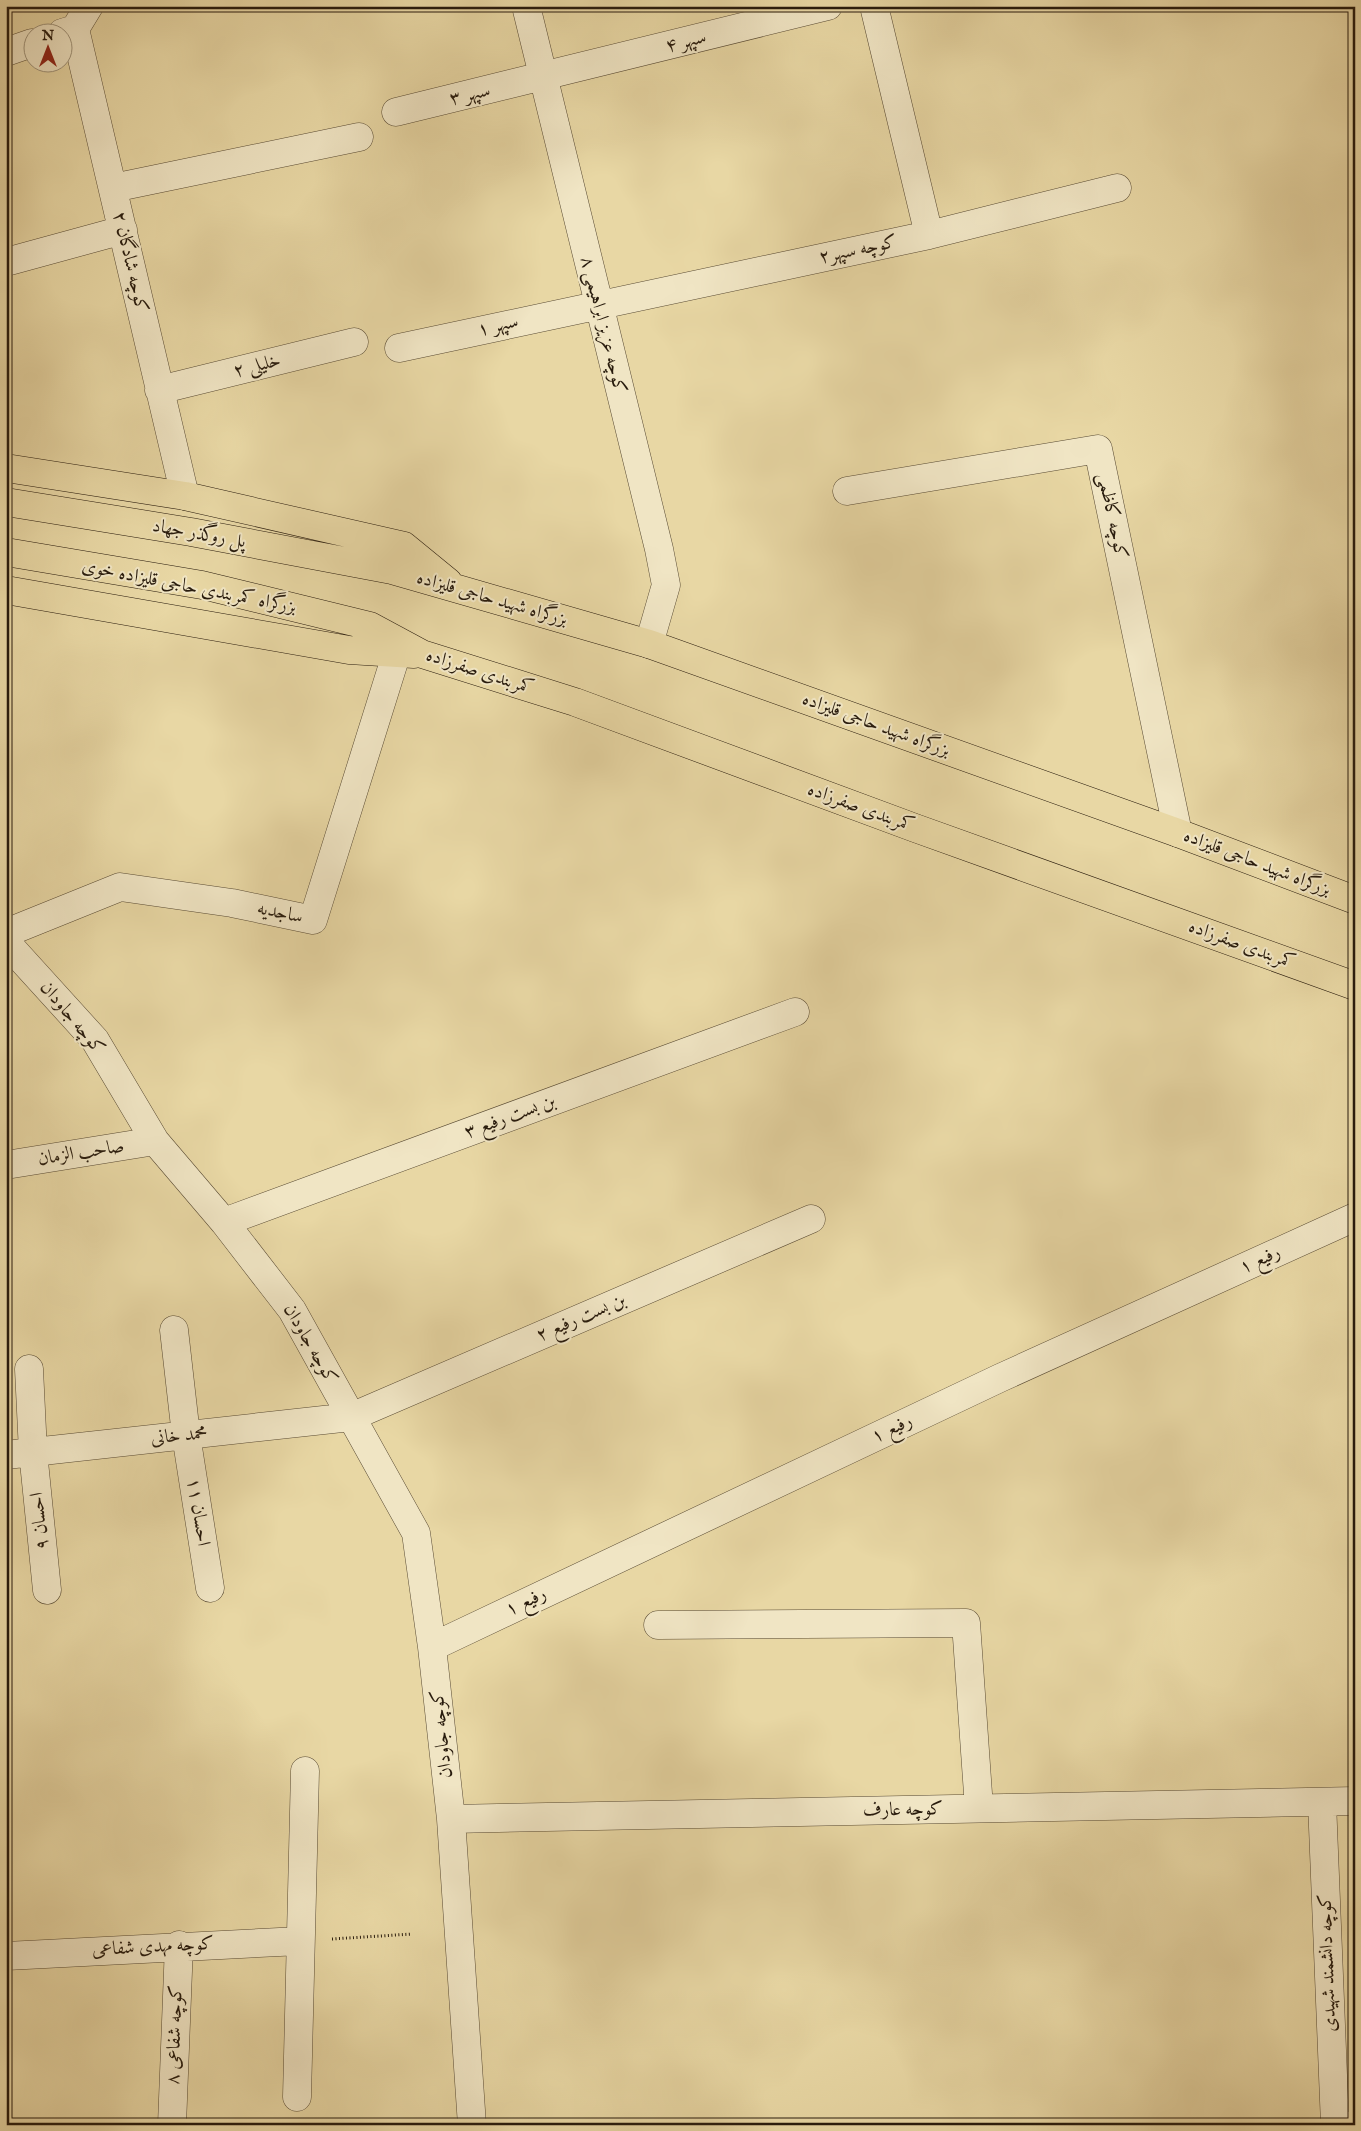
<svg xmlns="http://www.w3.org/2000/svg" width="1361" height="2131" font-family="'IM FELL English',Amiri,serif">
<style>
.lines{fill:none;stroke-linecap:round;stroke-linejoin:round}
.minor-casing{stroke:#584a33;stroke-width:29}
.trunk-casing{stroke:#281b0d;stroke-width:29}
.path{stroke:#281b0d;stroke-width:3;stroke-dasharray:1 2.5;stroke-linecap:butt}
.minor{stroke:#f0e5c4;stroke-width:28}
.trunk{stroke:#e8d7a4;stroke-width:28}
.labels{text-anchor:middle;dominant-baseline:central;stroke-width:4;stroke-linejoin:round;paint-order:stroke}
.street-label{font-size:19px;fill:#281b0d;stroke:#f0e5c4}
</style>
<rect width="100%" height="100%" fill="#e8d7a4"/>
<filter id="stains"><feTurbulence type="fractalNoise" baseFrequency=".004" numOctaves="4"/><feColorMatrix values="0 0 0 0 .2 0 0 0 0 .09 0 0 0 0 .02 0 0 0 .5 -.17"/></filter>
<radialGradient id="worn" r=".72"><stop offset=".6" stop-color="#630" stop-opacity="0"/><stop offset="1" stop-color="#630" stop-opacity=".3"/></radialGradient>
<g class="lines">
<defs>
<path id="minor" d="M 526,6 L 659,549 L 666,585 L 649,644
M 874,6 L 929,235
M 75,29 L 185,496
M 62,33 L 75,29 L 89,6
M 6,52 L 32,43
M 396,112 L 828,6
M 113,188 L 359,137
M 6,262 L 123,230
M 399,348 L 929,235 L 1117,188
M 159,390 L 354,342
M 847,491 L 1098,449 L 1178,833
M 6,933 L 120,887 L 232,903 L 313,920 L 397,652
M 6,942 L 95,1040 L 155,1141 L 224,1222 L 292,1310 L 416,1533 L 432,1647 L 451,1819 L 472,2125
M 6,1165 L 155,1141
M 224,1222 L 795,1012
M 174,1330 L 186,1435 L 210,1588
M 29,1369 L 33,1452 L 47,1590
M 6,1455 L 351,1417 L 811,1219
M 658,1625 L 966,1623 L 979,1808
M 432,1647 L 1000,1378 L 1355,1217
M 1322,1802 L 1335,2125
M 451,1819 L 1355,1801
M 6,1956 L 300,1941
M 297,2097 L 305,1771
M 172,2125 L 179,1945
M 1354,2125 L 1355,2125"/>
<path id="trunk" d="M 6,468 L 185,496 L 404,546 L 448,582
M 6,502 L 191,532 L 392,570 L 649,644 L 1178,833 L 1355,900
M 6,552 L 202,585 L 370,626 L 422,654 L 575,702 L 915,828 L 1355,986
M 6,590 L 349,650 L 414,654"/>
</defs>
<!-- minor casing -->
<use href="#minor" class="minor-casing"/>
<!-- trunk casing -->
<use href="#trunk" class="trunk-casing"/>
<!-- path -->
<path class="path" d="M 332,1939 L 412,1934"/>
<!-- minor -->
<use href="#minor" class="minor"/>
<!-- trunk -->
<use href="#trunk" class="trunk"/>
</g>
<g class="labels">
<!-- street labels -->
<g class="street-label">
<text transform="translate(686 42) rotate(-14)">سپهر ۴</text>
<text transform="translate(470 95) rotate(-13)">سپهر ۳</text>
<text transform="translate(858 250) rotate(-12)">کوچه سپهر۲</text>
<text transform="translate(130 262) rotate(77)">کوچه شادگان ۲</text>
<text transform="translate(603 325) rotate(76)">۸ کوچه عزیز ابراهیمی</text>
<text transform="translate(498 326) rotate(-13)">سپهر ۱</text>
<text transform="translate(257 366) rotate(-14)">خلیلی ۲</text>
<text transform="translate(1112 516) rotate(78)">کوچه کاظمی</text>
<text transform="translate(199 534) rotate(10)">پل روگذر جهاد</text>
<text transform="translate(189 587) rotate(11)">بزرگراه کمربندی حاجی قلیزاده خوی</text>
<text transform="translate(492 599) rotate(16)">بزرگراه شهید حاجی قلیزاده</text>
<text transform="translate(480 672) rotate(18)">کمربندی صفرزاده</text>
<text transform="translate(876 725) rotate(20)">بزرگراه شهید حاجی قلیزاده</text>
<text transform="translate(861 808) rotate(20)">کمربندی صفرزاده</text>
<text transform="translate(1257 863) rotate(21)">بزرگراه شهید حاجی قلیزاده</text>
<text transform="translate(280 913) rotate(12)">ساجدیه</text>
<text transform="translate(1242 945) rotate(20)">کمربندی صفرزاده</text>
<text transform="translate(72 1018) rotate(50)">کوچه جاودان</text>
<text transform="translate(510 1117) rotate(-20)">بن بست رفیع ۳</text>
<text transform="translate(81 1153) rotate(-9)">صاحب الزمان</text>
<text transform="translate(1260 1260) rotate(-24)">رفیع ۱</text>
<text transform="translate(581 1318) rotate(-23)">بن بست رفیع ۲</text>
<text transform="translate(310 1344) rotate(60)">کوچه جاودان</text>
<text transform="translate(892 1429) rotate(-25)">رفیع ۱</text>
<text transform="translate(179 1436) rotate(-6)">محمد خانی</text>
<text transform="translate(198 1512) rotate(81)">احسان ۱۱</text>
<text transform="translate(40 1521) rotate(-96)">احسان ۹</text>
<text transform="translate(526 1602) rotate(-25)">رفیع ۱</text>
<text transform="translate(442 1734) rotate(-96)">کوچه جاودان</text>
<text transform="translate(903 1810) rotate(-1)">کوچه عارف</text>
<text transform="translate(153 1947) rotate(-3)">کوچه مهدی شفاعی</text>
<text transform="translate(1328 1963) rotate(-92)">کوچه دانشمند شهیدی</text>
<text transform="translate(175 2035) rotate(-88)">کوچه شفاعی ۸</text>
</g>
</g>
<!-- margin -->
<rect width="1361" height="2131" fill="none" stroke="#e8d7a4" stroke-width="25"/>
<rect x="8" y="8" width="1346" height="2116" fill="none" stroke="#281b0d" stroke-width="2.5"/>
<rect x="12" y="12" width="1336" height="2106" fill="none" stroke="#281b0d"/>
<!-- north arrow -->
<g transform="translate(48 48)"><circle r="24" fill="#f0e5c4" stroke="#a0947b"/>
<path d="M0-4L9 19L0 12L-9 19Z" fill="#8f2418"/>
<text y="-8" font-size="14" font-weight="bold" text-anchor="middle" fill="#281b0d">N</text>
</g>
<rect width="100%" height="100%" filter="url(#stains)"/>
<rect width="100%" height="100%" fill="url(#worn)"/>
</svg>
